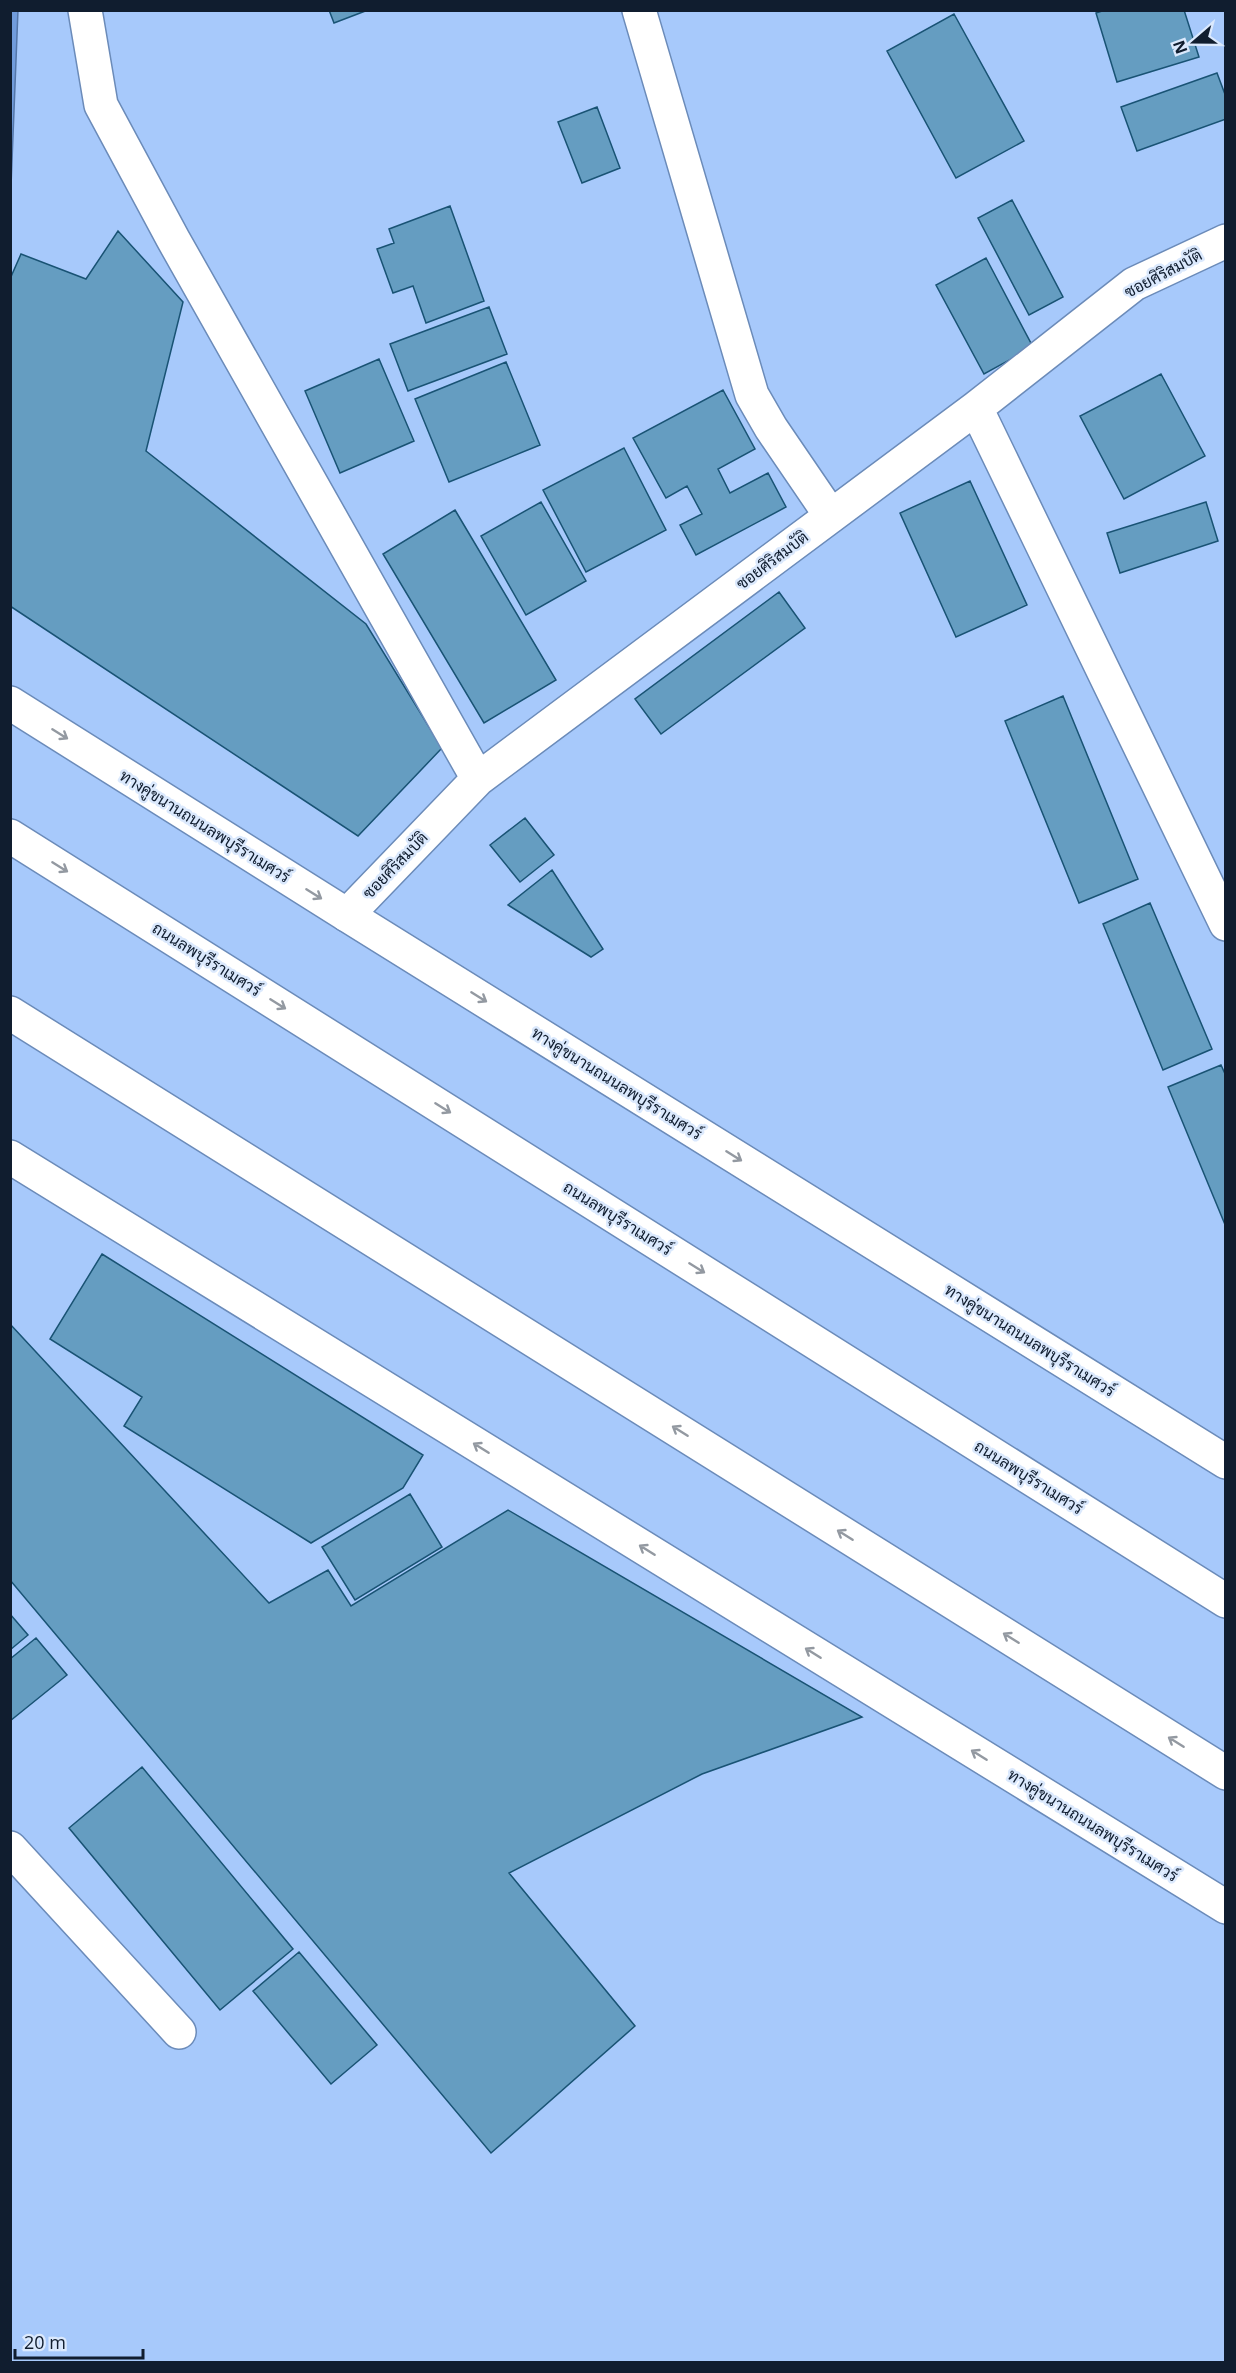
<svg xmlns="http://www.w3.org/2000/svg" width="1236" height="2373" font-family="'Open Sans',Sarabun,sans-serif">
<style>
.water{fill:#719cdc;stroke:#5476a8;stroke-width:1.5}
.building{fill:#659dc1;stroke:#195374;stroke-width:1.5}
.lines{fill:none;stroke-linecap:round;stroke-linejoin:round}
.minor-casing{stroke:#6b8bb9;stroke-width:36}
.secondary-casing{stroke:#6b8bb9;stroke-width:36}
.primary-casing{stroke:#6b8bb9;stroke-width:36}
.minor{stroke:#fff;stroke-width:33}
.secondary{stroke:#fff;stroke-width:33}
.primary{stroke:#fff;stroke-width:33}
.oneway{stroke:#9399a1}
.labels{text-anchor:middle;dominant-baseline:central;stroke-width:5;stroke-linejoin:round;paint-order:stroke}
.street-label{font-size:16px;fill:#101d2f;stroke:#dbe9fd}
</style>
<rect width="100%" height="100%" fill="#a7c9fb"/>
<!-- water -->
<path class="water" d="M 18,10 L 11,186 L 11,187 L 10,11 Z"/>
<!-- building -->
<path class="building" d="M 329,10 L 368,10 L 334,23 Z
M 1105,10 L 1184,10 L 1199,57 L 1117,82 L 1096,13 Z
M 954,14 L 1024,141 L 956,178 L 887,51 Z
M 1217,73 L 1226,97 L 1226,119 L 1137,151 L 1121,107 Z
M 597,107 L 620,168 L 582,183 L 558,122 Z
M 1012,200 L 1063,297 L 1029,315 L 978,218 Z
M 450,206 L 484,301 L 426,323 L 413,286 L 393,293 L 377,249 L 394,243 L 389,229 Z
M 118,231 L 183,302 L 146,451 L 366,624 L 442,748 L 358,836 L 10,606 L 10,279 L 21,254 L 86,279 Z
M 986,258 L 1033,347 L 984,374 L 936,285 Z
M 489,307 L 507,354 L 408,391 L 390,344 Z
M 379,359 L 414,441 L 340,473 L 305,391 Z
M 506,362 L 540,445 L 449,482 L 415,399 Z
M 1161,374 L 1205,456 L 1124,499 L 1080,416 Z
M 723,390 L 755,449 L 718,469 L 730,493 L 768,473 L 786,507 L 696,555 L 680,525 L 702,514 L 687,486 L 666,498 L 633,438 Z
M 624,448 L 666,530 L 586,572 L 543,490 Z
M 970,481 L 1027,605 L 956,637 L 900,513 Z
M 541,502 L 586,581 L 526,615 L 481,536 Z
M 1206,502 L 1218,541 L 1120,573 L 1107,533 Z
M 455,510 L 556,680 L 484,723 L 383,554 Z
M 779,592 L 805,628 L 661,734 L 635,699 Z
M 1063,696 L 1138,879 L 1079,903 L 1005,721 Z
M 525,818 L 554,855 L 520,882 L 490,845 Z
M 552,870 L 603,949 L 591,957 L 508,905 Z
M 1150,903 L 1212,1049 L 1163,1070 L 1103,924 Z
M 1221,1065 L 1226,1076 L 1226,1227 L 1168,1087 Z
M 102,1254 L 423,1455 L 403,1488 L 311,1543 L 124,1426 L 142,1397 L 50,1339 Z
M 10,1324 L 269,1603 L 328,1570 L 351,1606 L 508,1510 L 862,1717 L 702,1774 L 509,1873 L 635,2026 L 491,2153 L 10,1580 Z
M 410,1494 L 442,1547 L 355,1600 L 322,1547 Z
M 10,1614 L 28,1635 L 10,1650 Z
M 36,1638 L 67,1675 L 10,1721 L 10,1659 Z
M 142,1767 L 293,1949 L 220,2010 L 69,1828 Z
M 299,1952 L 377,2045 L 331,2084 L 253,1991 Z"/>
<g class="lines">
<defs>
<path id="minor" d="M 85,10 L 101,105 L 173,239 L 478,779
M 639,10 L 752,395 L 771,428 L 831,516
M 976,408 L 1226,924
M 347,915 L 478,779 L 976,408 L 1134,284 L 1226,241
M 10,1848 L 179,2032"/>
<path id="secondary" d="M 10,703 L 347,915 L 1226,1462
M 10,1157 L 1226,1907"/>
<path id="primary" d="M 10,836 L 1226,1601
M 10,1013 L 1226,1773"/>
</defs>
<!-- minor casing -->
<use href="#minor" class="minor-casing"/>
<!-- secondary casing -->
<use href="#secondary" class="secondary-casing"/>
<!-- primary casing -->
<use href="#primary" class="primary-casing"/>
<!-- minor -->
<use href="#minor" class="minor"/>
<!-- secondary -->
<use href="#secondary" class="secondary"/>
<!-- primary -->
<use href="#primary" class="primary"/>
</g>
<!-- one-way arrows -->
<defs><path id="oneway-shaft" d="M-6 0H5M1.5-3L5.5 0L1.5 3" fill="none" stroke-width="1.6" stroke-linecap="round" stroke-linejoin="round" transform="scale(1.5)"/></defs>
<g class="oneway">
<use href="#oneway-shaft" transform="translate(60 734) rotate(32)"/>
<use href="#oneway-shaft" transform="translate(60 867) rotate(32)"/>
<use href="#oneway-shaft" transform="translate(314 894) rotate(32)"/>
<use href="#oneway-shaft" transform="translate(479 997) rotate(32)"/>
<use href="#oneway-shaft" transform="translate(278 1004) rotate(32)"/>
<use href="#oneway-shaft" transform="translate(443 1108) rotate(32)"/>
<use href="#oneway-shaft" transform="translate(734 1156) rotate(32)"/>
<use href="#oneway-shaft" transform="translate(697 1268) rotate(32)"/>
<use href="#oneway-shaft" transform="translate(680 1431) rotate(-148)"/>
<use href="#oneway-shaft" transform="translate(481 1448) rotate(-148)"/>
<use href="#oneway-shaft" transform="translate(845 1535) rotate(-148)"/>
<use href="#oneway-shaft" transform="translate(647 1550) rotate(-148)"/>
<use href="#oneway-shaft" transform="translate(1011 1638) rotate(-148)"/>
<use href="#oneway-shaft" transform="translate(813 1653) rotate(-148)"/>
<use href="#oneway-shaft" transform="translate(1176 1742) rotate(-148)"/>
<use href="#oneway-shaft" transform="translate(979 1755) rotate(-148)"/>
</g>
<g class="labels">
<!-- street labels -->
<g class="street-label">
<text transform="translate(1163 273) rotate(-28)">ซอยศิริสมบัติ</text>
<text transform="translate(772 560) rotate(-37)">ซอยศิริสมบัติ</text>
<text transform="translate(205 826) rotate(32)">ทางคู่ขนานถนนลพบุรีราเมศวร์</text>
<text transform="translate(395 865) rotate(-46)">ซอยศิริสมบัติ</text>
<text transform="translate(207 959) rotate(32)">ถนนลพบุรีราเมศวร์</text>
<text transform="translate(617 1083) rotate(32)">ทางคู่ขนานถนนลพบุรีราเมศวร์</text>
<text transform="translate(618 1218) rotate(32)">ถนนลพบุรีราเมศวร์</text>
<text transform="translate(1030 1340) rotate(32)">ทางคู่ขนานถนนลพบุรีราเมศวร์</text>
<text transform="translate(1029 1477) rotate(32)">ถนนลพบุรีราเมศวร์</text>
<text transform="translate(1093 1825) rotate(32)">ทางคู่ขนานถนนลพบุรีราเมศวร์</text>
</g>
</g>
<!-- border -->
<rect width="1236" height="2373" fill="none" stroke="#101d2f" stroke-width="24"/>
<!-- north arrow -->
<g transform="translate(1194 42) rotate(250)" stroke="#dbe9fd" stroke-width="4.5" paint-order="stroke">
<path d="M0-4.5L10 22L0 15L-10 22Z" fill="#101d2f"/>
<text y="-9" font-size="16" font-weight="bold" text-anchor="middle" fill="#101d2f">N</text>
</g>
<!-- scale -->
<path d="M15 2349v9h128v-9" fill="none" stroke="#101d2f" stroke-width="3"/>
<text x="24" y="2349" font-size="18" fill="#101d2f" stroke="#dbe9fd" stroke-width="4.5" paint-order="stroke">20 m</text>
</svg>
